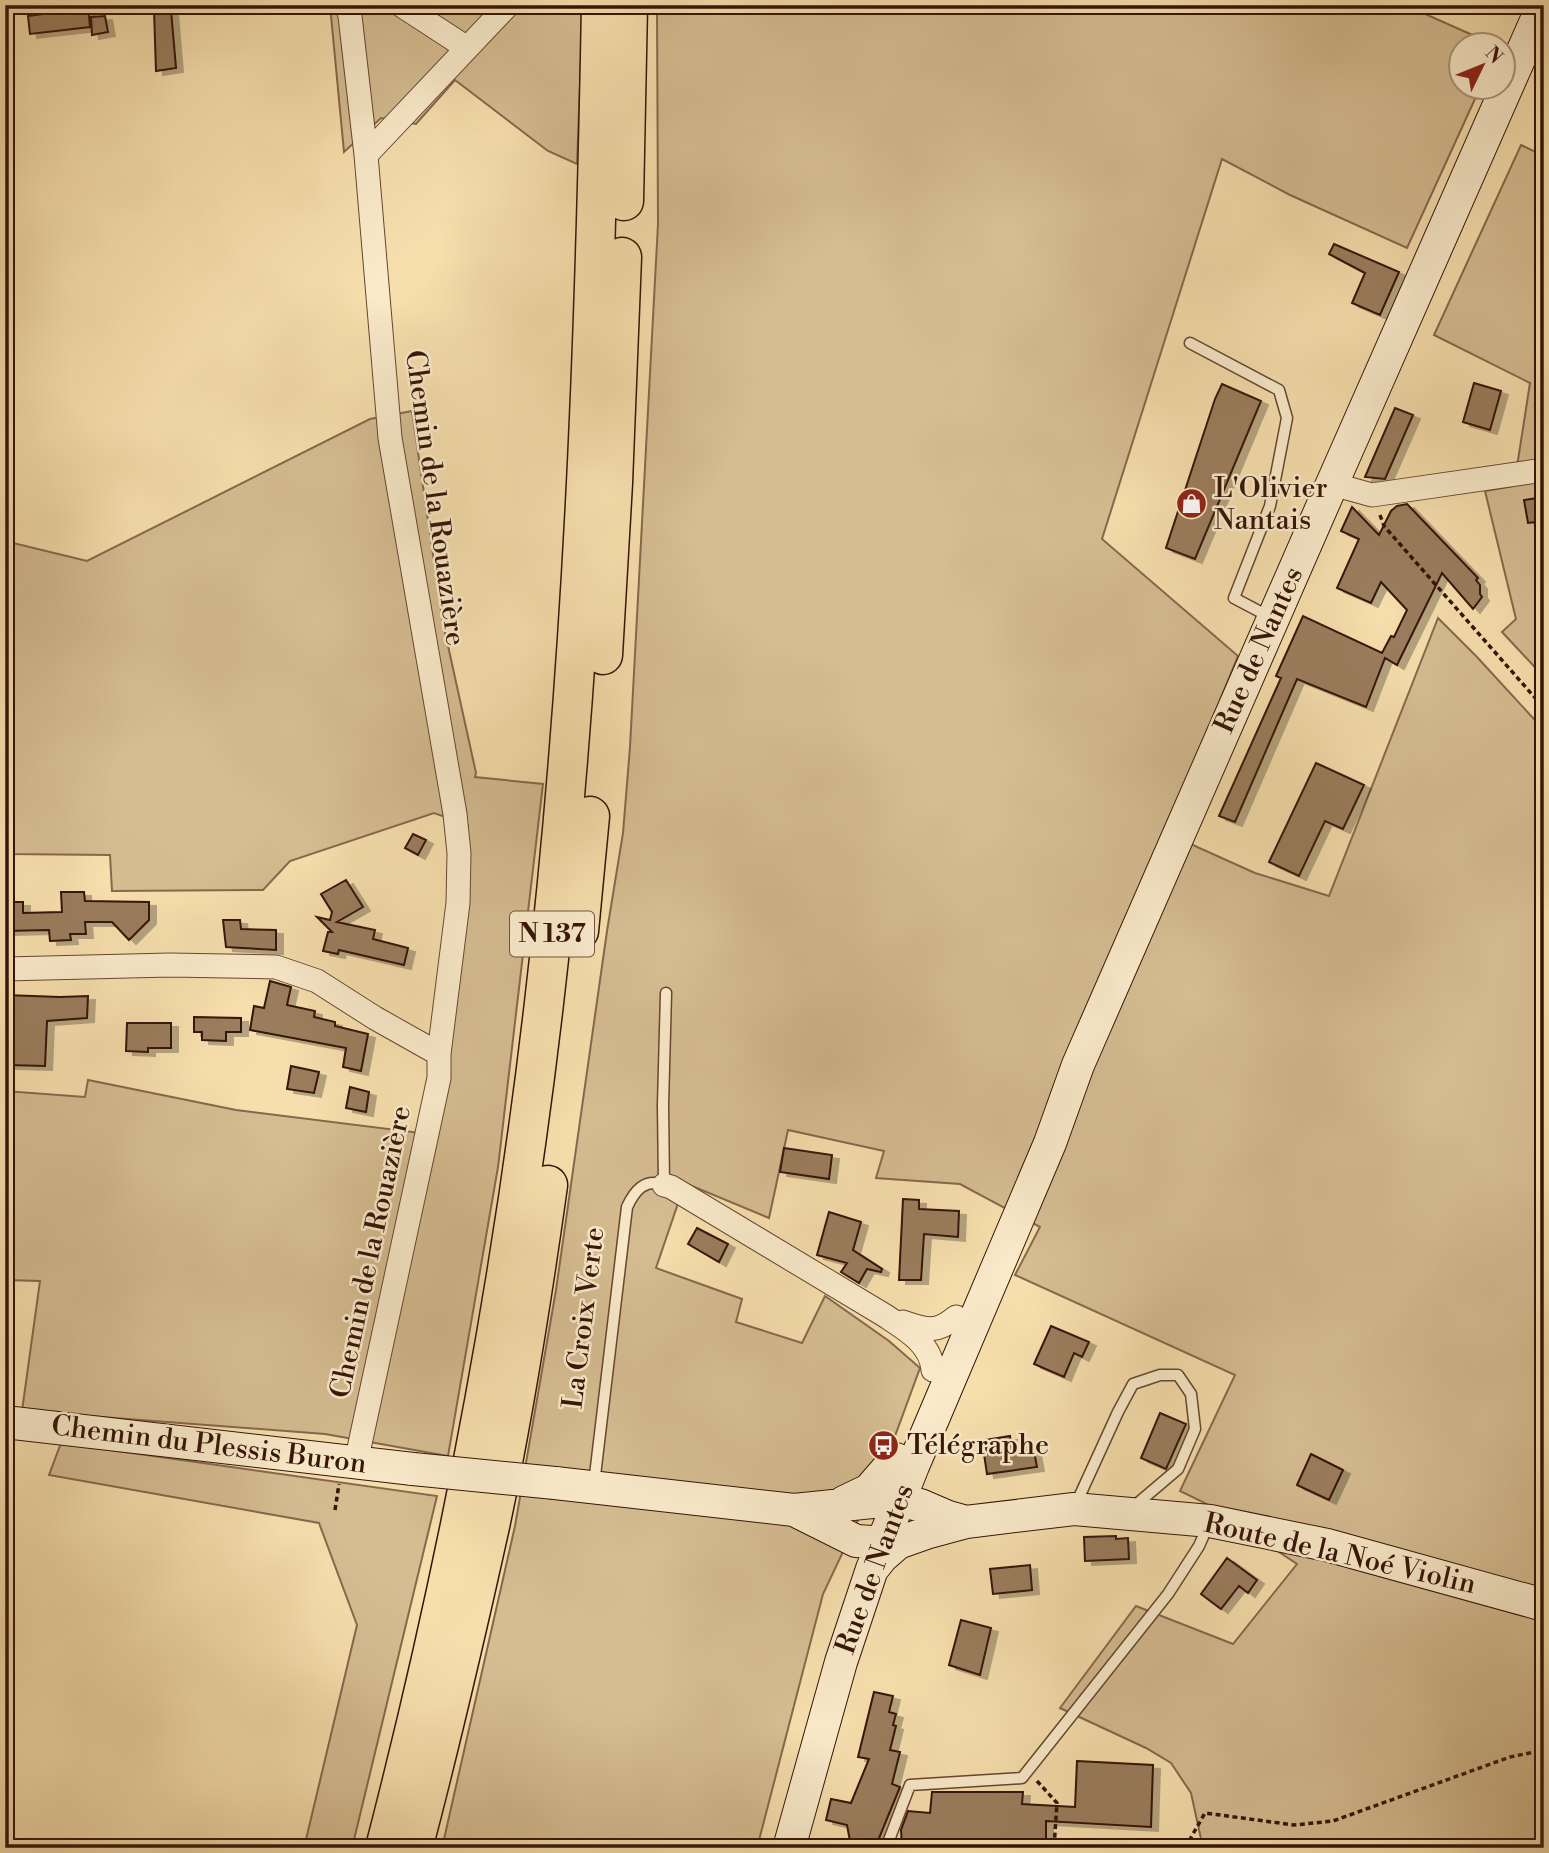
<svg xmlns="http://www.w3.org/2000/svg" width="1549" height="1853" font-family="'Libre Bodoni',serif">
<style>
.green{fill:#d5bc91;stroke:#86684c;stroke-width:2}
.building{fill:#9a7d5d;stroke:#361407;stroke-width:2;filter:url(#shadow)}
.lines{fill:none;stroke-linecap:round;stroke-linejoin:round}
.lane-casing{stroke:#664630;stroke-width:13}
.street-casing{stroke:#664630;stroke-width:25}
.secondary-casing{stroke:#361407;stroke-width:34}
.highway-casing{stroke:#361407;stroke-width:41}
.path{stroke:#361407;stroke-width:3.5;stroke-dasharray:5 3.5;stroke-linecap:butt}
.lane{stroke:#f9eaca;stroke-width:10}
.street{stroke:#f9eaca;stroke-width:23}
.secondary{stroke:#f9eaca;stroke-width:32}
.highway{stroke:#f6dead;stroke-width:38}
.secondary-bridge-casing{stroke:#361407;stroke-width:34;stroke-linecap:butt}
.secondary-bridge{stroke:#f9eaca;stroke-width:32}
.labels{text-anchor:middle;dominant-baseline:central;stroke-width:5;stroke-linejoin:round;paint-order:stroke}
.shield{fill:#f9eaca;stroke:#705442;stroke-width:2}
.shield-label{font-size:26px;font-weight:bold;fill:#361407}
.poi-label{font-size:28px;fill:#361407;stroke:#f9eaca;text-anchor:start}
.street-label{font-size:28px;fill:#361407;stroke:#f9eaca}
</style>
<defs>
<filter id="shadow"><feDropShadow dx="7" dy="4" stdDeviation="0" flood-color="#0004"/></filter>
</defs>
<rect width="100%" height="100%" fill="#f6dead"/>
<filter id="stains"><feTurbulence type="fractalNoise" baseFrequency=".00286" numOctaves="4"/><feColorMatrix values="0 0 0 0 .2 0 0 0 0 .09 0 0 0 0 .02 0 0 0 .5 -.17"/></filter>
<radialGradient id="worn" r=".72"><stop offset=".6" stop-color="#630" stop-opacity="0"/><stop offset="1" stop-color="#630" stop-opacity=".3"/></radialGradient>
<!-- green -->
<path class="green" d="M 330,5 L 476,5 L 478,7 L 481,5 L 583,5 L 577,164 L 548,151 L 455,80 L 416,124 L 381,118 L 344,152 Z
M 657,5 L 1405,5 L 1495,45 L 1462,46 L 1462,88 L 1480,88 L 1407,248 L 1290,195 L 1222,159 L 1102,539 L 1238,656 L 1166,833 L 1255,873 L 1329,896 L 1438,618 L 1477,657 L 1544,730 L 1544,1848 L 1203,1848 L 1191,1793 L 1171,1763 L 1146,1748 L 1060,1708 L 1136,1606 L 1233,1644 L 1297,1564 L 1205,1503 L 1180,1491 L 1235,1375 L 1015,1275 L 1040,1227 L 960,1184 L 876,1178 L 884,1151 L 788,1130 L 769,1218 L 685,1183 L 656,1268 L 742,1299 L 736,1322 L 802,1343 L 825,1296 L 889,1341 L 920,1368 L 885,1463 L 823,1594 L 757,1848 L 748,1848 L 733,1844 L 728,1848 L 442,1848 L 515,1526 L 556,1290 L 607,931 L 623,833 L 630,747 L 658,224 Z
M 1521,145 L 1544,156 L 1544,677 L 1502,632 L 1516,619 L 1485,491 L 1514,486 L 1530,383 L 1434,335 Z
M 412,411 L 443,623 L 476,773 L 475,777 L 543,784 L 498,1167 L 448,1456 L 325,1434 L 22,1411 L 40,1281 L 5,1280 L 5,1091 L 85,1097 L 88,1080 L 236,1110 L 436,1135 L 465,929 L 468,825 L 434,813 L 290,861 L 263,890 L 112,891 L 110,855 L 5,854 L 5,541 L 87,561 L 370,419 Z
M 61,1443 L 437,1496 L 352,1848 L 304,1848 L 357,1625 L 319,1523 L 49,1475 Z"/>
<!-- building -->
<path class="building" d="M 73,5 L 88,5 L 90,27 L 30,34 L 28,16 L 73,10 Z
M 154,10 L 171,10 L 176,68 L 156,71 Z
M 105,16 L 108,32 L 92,35 L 91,17 Z
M 1334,244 L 1399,272 L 1380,315 L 1352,303 L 1365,273 L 1329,254 Z
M 1474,383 L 1501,391 L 1490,430 L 1463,422 Z
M 1222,384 L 1261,401 L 1195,559 L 1166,548 L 1215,399 Z
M 1395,408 L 1413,415 L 1385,479 L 1365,477 Z
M 1544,497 L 1544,521 L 1528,523 L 1524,500 Z
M 1407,504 L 1478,578 L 1476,580 L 1480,585 L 1480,594 L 1482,597 L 1473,609 L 1442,573 L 1397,665 L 1385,658 L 1366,707 L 1297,679 L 1235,822 L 1219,816 L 1281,678 L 1276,676 L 1303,616 L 1382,653 L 1391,636 L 1394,637 L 1407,610 L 1381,582 L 1371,603 L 1337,588 L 1359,539 L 1341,531 L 1352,507 L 1379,535 L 1391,511 L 1397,506 Z
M 1316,763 L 1364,785 L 1343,829 L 1325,821 L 1299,876 L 1269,862 Z
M 413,834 L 426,840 L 418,855 L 405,848 Z
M 346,880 L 363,907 L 337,922 L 375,930 L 373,939 L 408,948 L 404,965 L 339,950 L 338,954 L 323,951 L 328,932 L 332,932 L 317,917 L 330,920 L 332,912 L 321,894 Z
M 61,892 L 84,892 L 85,901 L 149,902 L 149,920 L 129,940 L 112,922 L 85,922 L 86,934 L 70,934 L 71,940 L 50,941 L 49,930 L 5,931 L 5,902 L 23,902 L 23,913 L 62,912 Z
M 223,920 L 240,920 L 241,929 L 276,930 L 276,950 L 226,947 Z
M 270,981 L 291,987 L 287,1005 L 315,1011 L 314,1017 L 335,1022 L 335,1026 L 368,1034 L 361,1071 L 343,1067 L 346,1048 L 250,1030 L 254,1006 L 264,1008 Z
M 5,995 L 60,997 L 88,996 L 87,1018 L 47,1021 L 45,1066 L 7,1065 L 8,1011 L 5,1011 Z
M 194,1017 L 241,1018 L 241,1032 L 226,1032 L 226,1041 L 202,1040 L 202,1032 L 194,1032 Z
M 127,1023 L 171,1023 L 171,1048 L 148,1048 L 148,1052 L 126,1051 Z
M 291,1066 L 319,1072 L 314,1093 L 287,1089 Z
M 350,1087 L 369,1092 L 366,1112 L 346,1108 Z
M 784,1148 L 832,1155 L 829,1179 L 780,1172 Z
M 903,1199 L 919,1200 L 919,1209 L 959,1211 L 958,1237 L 924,1234 L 921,1280 L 899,1280 Z
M 829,1212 L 861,1222 L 853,1250 L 882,1269 L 881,1272 L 867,1269 L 859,1283 L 841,1272 L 847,1263 L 817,1255 Z
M 697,1228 L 728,1244 L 719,1262 L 688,1244 Z
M 1051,1326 L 1089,1342 L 1082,1357 L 1074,1353 L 1064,1377 L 1034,1364 Z
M 1160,1413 L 1186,1424 L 1166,1469 L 1141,1458 Z
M 1010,1436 L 1012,1450 L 1033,1446 L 1037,1467 L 987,1474 L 984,1454 L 987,1453 L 985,1440 Z
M 1311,1454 L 1343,1470 L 1329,1500 L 1297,1485 Z
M 1116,1536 L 1116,1539 L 1128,1538 L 1129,1559 L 1085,1561 L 1084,1537 Z
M 1227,1558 L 1257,1580 L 1248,1593 L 1239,1586 L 1221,1609 L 1201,1594 Z
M 1030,1565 L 1032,1590 L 993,1594 L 990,1569 Z
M 961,1620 L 991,1628 L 980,1675 L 949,1665 Z
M 874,1692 L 893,1696 L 889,1712 L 896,1714 L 893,1725 L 896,1726 L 890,1750 L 900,1752 L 892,1784 L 900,1787 L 875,1848 L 866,1848 L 850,1841 L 847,1825 L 826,1820 L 831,1799 L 851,1803 L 869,1759 L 858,1757 Z
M 1077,1761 L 1153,1765 L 1151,1827 L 1046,1821 L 1046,1848 L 902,1848 L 901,1830 L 908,1811 L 930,1813 L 932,1792 L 1023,1792 L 1022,1804 L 1075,1807 Z"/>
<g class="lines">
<defs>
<path id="lane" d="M 1190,343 L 1279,390 L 1287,418 L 1270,506 L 1234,598 L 1270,617
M 594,1484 L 627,1207 C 635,1190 645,1178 664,1185 L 663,1105 L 666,993
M 1075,1506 L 1118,1412 L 1133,1384 L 1160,1375 L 1178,1375 L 1191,1394 L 1195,1429 L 1178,1469 L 1132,1508
M 886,1848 L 910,1785 L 1022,1778 L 1168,1594 L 1199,1546 L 1209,1523"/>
<path id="street" d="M 347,5 L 350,16 L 366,155 L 390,438 L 455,814 L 459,853 L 458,903 L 439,1054 L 439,1078 L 358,1453 L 358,1463
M 401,5 L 467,48
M 366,155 L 508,5
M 1332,484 L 1372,495 L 1544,470
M 5,969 L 170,965 L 276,967 L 317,981 L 375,1018 L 439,1054
M 664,1185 L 671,1187 L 884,1315 C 905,1329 931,1343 933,1370
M 903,1322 C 926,1330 936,1334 956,1317"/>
<path id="secondary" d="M 5,1422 L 413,1469
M 555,1483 L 794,1510 L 882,1501 L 899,1501 L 920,1505 L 948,1517 L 966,1522
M 844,1502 L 869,1490 L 896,1459
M 794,1510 L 856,1541 L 873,1542 L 899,1536
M 874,1567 L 882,1557 L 898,1543 L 929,1532 L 966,1522 L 1074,1509 L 1210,1521 L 1327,1545 L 1544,1605
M 789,1848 L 841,1662 L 872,1569 L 913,1466 L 1050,1143 L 1078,1065 L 1332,484 L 1543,5"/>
<path id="highway" d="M 624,201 L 628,5
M 603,655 L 613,483 L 622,257
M 579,931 L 590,816
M 385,1848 C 457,1570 511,1288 544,1003 C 583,672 595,339 601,5
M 413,1848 C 441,1741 466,1634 490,1526 C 514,1414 532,1299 548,1185"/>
</defs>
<!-- lane casing -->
<use href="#lane" class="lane-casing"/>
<!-- street casing -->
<use href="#street" class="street-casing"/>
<!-- secondary casing -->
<use href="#secondary" class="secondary-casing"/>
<!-- highway casing -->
<use href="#highway" class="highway-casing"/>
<!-- path -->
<path class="path" d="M 1380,515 L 1384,526 L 1544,708
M 335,1510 L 339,1484
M 1037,1781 L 1057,1803 L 1054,1848
M 1185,1848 L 1205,1813 L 1294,1825 L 1333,1821 L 1510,1757 L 1544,1750"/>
<!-- lane -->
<use href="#lane" class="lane"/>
<!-- street -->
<use href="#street" class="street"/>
<!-- secondary -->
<use href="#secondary" class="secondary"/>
<!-- highway -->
<use href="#highway" class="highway"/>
<defs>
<path id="secondary-bridge" d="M 413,1469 L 555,1483"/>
</defs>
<!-- secondary-bridge casing -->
<use href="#secondary-bridge" class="secondary-bridge-casing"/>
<!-- secondary-bridge -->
<use href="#secondary-bridge" class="secondary-bridge"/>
</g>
<!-- icons -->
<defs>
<symbol id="shop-disc" viewBox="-11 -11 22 22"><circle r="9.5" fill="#8f2418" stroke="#f9eaca"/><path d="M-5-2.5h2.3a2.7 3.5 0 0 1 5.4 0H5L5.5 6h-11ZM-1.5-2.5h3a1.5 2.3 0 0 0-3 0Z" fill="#fff"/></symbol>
<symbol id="bus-disc" viewBox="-11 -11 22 22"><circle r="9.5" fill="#8f2418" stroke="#f9eaca"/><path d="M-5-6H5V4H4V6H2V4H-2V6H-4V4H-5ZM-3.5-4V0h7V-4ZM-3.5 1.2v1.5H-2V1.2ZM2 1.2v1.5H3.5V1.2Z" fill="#fff"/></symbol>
</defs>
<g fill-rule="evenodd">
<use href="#shop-disc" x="1174" y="486" width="35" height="35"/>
<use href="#bus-disc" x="866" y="1428" width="35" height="35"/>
</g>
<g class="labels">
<!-- shield labels -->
<rect class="shield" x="510" y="911.5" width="84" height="45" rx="5"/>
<g class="shield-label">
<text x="552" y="934">N 137</text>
</g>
<!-- poi labels -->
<g class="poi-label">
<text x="1214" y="488">L'Olivier<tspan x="1214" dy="32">Nantais</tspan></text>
<text x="907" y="1445">Télégraphe</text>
</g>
<!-- street labels -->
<g class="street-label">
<text transform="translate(435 498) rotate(82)">Chemin de la Rouazière</text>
<text transform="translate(1259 650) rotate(-66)">Rue de Nantes</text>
<text transform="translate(371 1252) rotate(-78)">Chemin de la Rouazière</text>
<text transform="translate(584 1318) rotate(-83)">La Croix Verte</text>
<text transform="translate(209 1445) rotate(7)">Chemin du Plessis Buron</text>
<text transform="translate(1340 1554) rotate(13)">Route de la Noé Violin</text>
<text transform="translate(875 1569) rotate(-70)">Rue de Nantes</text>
</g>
</g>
<!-- margin -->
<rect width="1549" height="1853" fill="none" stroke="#f6dead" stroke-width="28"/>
<rect x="7" y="7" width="1535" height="1839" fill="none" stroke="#361407" stroke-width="3.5"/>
<rect x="14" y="14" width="1521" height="1825" fill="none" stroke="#361407" stroke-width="2"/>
<!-- north arrow -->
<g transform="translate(1482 66) rotate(47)"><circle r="33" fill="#f9eaca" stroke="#ab947c" stroke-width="2"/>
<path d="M0-5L12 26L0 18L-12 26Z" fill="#8f2418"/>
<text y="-10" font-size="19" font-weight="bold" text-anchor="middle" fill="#361407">N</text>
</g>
<rect width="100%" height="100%" filter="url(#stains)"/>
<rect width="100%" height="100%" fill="url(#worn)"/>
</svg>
